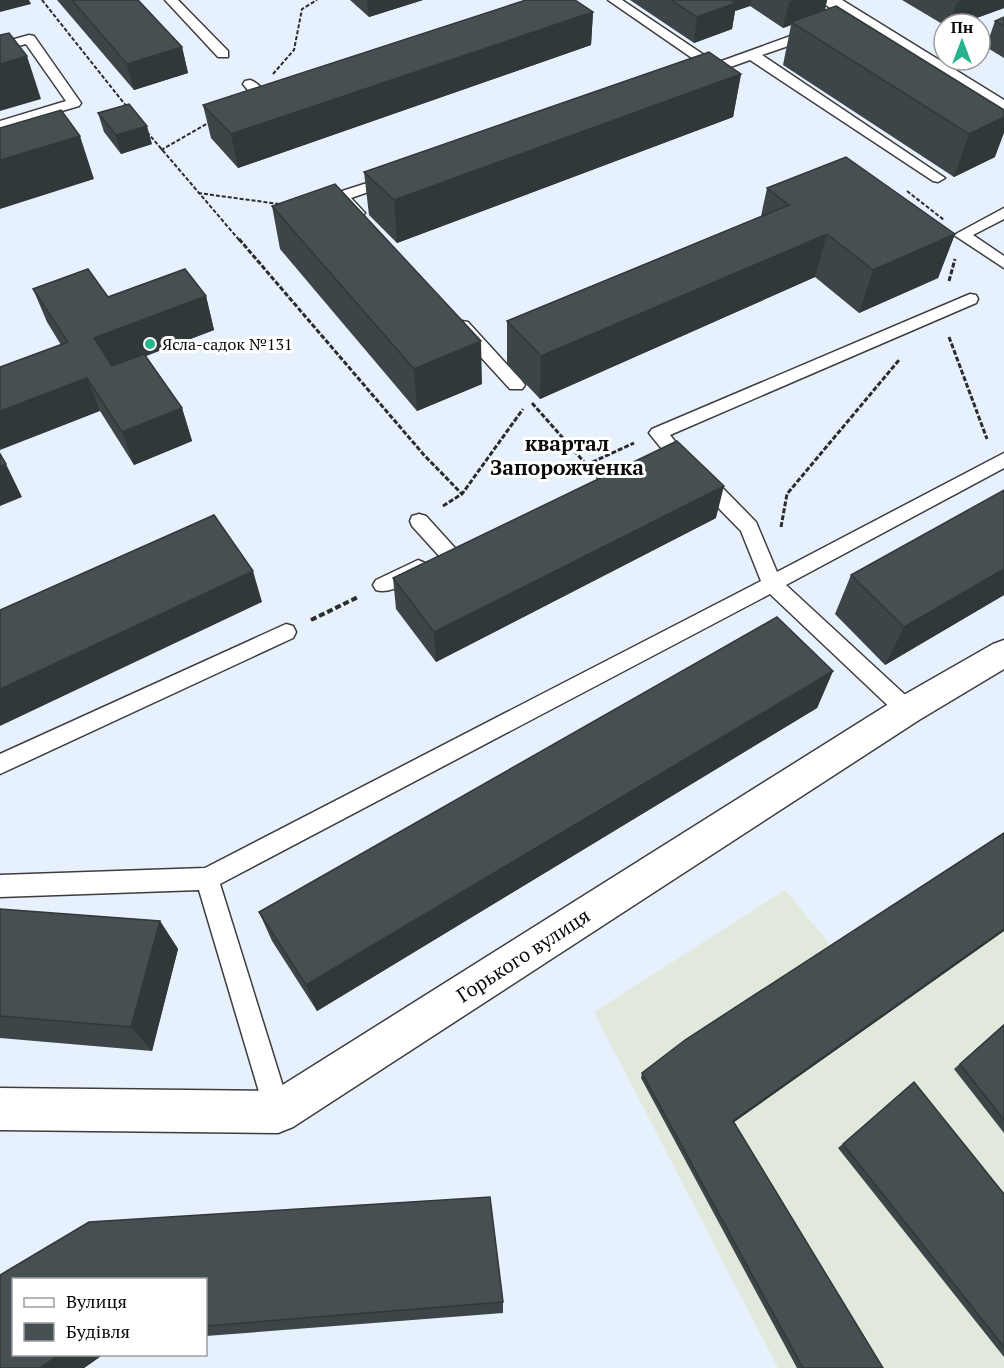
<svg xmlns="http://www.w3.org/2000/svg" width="1004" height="1368" font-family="'PT Serif',serif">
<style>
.industrial{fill:#e1e9dd}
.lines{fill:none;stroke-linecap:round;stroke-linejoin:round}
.lane-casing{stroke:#3d3d3d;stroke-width:3}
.street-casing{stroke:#3d3d3d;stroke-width:3}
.path-far2{stroke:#2c2c2c;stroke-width:2;stroke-dasharray:4 2;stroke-linecap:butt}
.path-far1{stroke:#2c2c2c;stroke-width:3;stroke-dasharray:5 2;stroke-linecap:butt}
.path{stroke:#2c2c2c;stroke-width:4;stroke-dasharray:6 3;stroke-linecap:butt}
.lane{fill:#fff;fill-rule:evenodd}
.street{fill:#fff;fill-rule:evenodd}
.wall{fill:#3c4547}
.shaded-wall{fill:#313839}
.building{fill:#465052;stroke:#313839;stroke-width:1.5}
.poi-dot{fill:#27b48c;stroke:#fff;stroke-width:2}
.labels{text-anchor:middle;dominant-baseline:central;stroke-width:6;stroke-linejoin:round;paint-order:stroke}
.far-poi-label{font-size:16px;fill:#0a0a0a;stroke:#fff;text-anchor:start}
.street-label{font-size:20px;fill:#0a0a0a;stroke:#fff}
.neighbourhood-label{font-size:21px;font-weight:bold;fill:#0a0a0a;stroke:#fff}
</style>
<rect width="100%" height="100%" fill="#e7f1fe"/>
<!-- industrial -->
<path class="industrial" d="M 1004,837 L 1004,1368 L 778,1368 L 594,1012 L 785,890 L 833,948 Z"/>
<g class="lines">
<defs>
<path id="lane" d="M 165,0 L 178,0 L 228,51 L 228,57 L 218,57 Z
M 608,0 L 622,0 L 716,63 L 810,29 L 820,29 L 820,35 L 762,55 L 945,178 L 938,182 L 933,181 L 750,60 L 705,76 L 695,76 L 695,70 L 705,67 Z
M 29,35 L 34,36 L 81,103 L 79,106 L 0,129 L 0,121 L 66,101 L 26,44 L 0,51 L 0,43 Z
M 250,80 C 258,82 271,97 269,104 L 259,104 L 243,84 L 245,81 Z
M 392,175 L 399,179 L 397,182 L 351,198 L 365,213 L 362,216 L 352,216 L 334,196 L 336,193 Z
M 1004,208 L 1004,219 L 973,235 L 1004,256 L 1004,268 L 954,235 Z
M 970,294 L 976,295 L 978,299 L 976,303 L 670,435 L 681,449 L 678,454 L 666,454 L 649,433 L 652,429 Z
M 462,321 L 468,322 L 522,381 L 525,385 L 522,389 L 510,389 L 456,330 L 454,326 Z
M 1004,453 L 1004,468 L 786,585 L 915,704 L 918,710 L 915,716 L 907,719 L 899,716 L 770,594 L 220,884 L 291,1112 L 287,1121 L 278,1125 L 269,1121 L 265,1112 L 199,890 L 0,897 L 0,875 L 205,868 L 761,581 L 741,531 L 694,483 L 692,478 L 694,473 L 708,473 L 756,522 L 777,572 Z
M 419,514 L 426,516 L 455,548 L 458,553 L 455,558 L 448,560 L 441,558 L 412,526 L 410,521 L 412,516 Z
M 418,560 L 425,563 L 428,568 L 425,573 C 411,580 391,595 376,590 L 373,585 L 376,580 Z
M 286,624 L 293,626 L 296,632 L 293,638 L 0,774 L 0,754 Z"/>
<path id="street" d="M 818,0 L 842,0 L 1004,100 L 1004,115 L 996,114 Z
M 1004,640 L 1004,669 L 919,720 L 293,1127 L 278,1133 L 0,1130 L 0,1088 L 273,1091 L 895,700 L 993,644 Z"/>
</defs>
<!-- lane casing -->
<use href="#lane" class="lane-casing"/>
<!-- street casing -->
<use href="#street" class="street-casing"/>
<!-- path-far2 -->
<path class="path-far2" d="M 42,0 L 127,107
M 273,74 L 294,50 L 302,9 L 317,0
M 147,132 L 240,241
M 161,150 L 210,122
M 907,191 L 944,220
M 198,193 L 279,204"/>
<!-- path-far1 -->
<path class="path-far1" d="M 239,239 L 424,455 L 462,494
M 949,281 L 955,259
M 949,337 L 987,439
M 532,403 L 600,480
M 586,465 L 634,443
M 443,506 L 462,494 L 523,409
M 781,527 L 787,494 L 899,360"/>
<!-- path -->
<path class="path" d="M 311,620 L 358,597"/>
<!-- lane -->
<use href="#lane" class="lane"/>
<!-- street -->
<use href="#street" class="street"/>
</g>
<!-- wall -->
<path class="wall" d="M 57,0 L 138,0 L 182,47 L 188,73 L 134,90 Z
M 350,0 L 423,0 L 369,17 Z
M 630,0 L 827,0 L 825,10 L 836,6 L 995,157 L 954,177 L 783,65 L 791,25 L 783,28 L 750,6 L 735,11 L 732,29 L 694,43 Z
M 902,0 L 1004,0 L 1004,8 L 960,24 L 944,24 L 944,25 Z
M 593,12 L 591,45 L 238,168 L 211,138 L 203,105 Z
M 1004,17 L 1004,58 L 986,47 L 995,21 Z
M 741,74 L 733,117 L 397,243 L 369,215 L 364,172 Z
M 98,113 L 152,144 L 121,154 L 104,132 Z
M 767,188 L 955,234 L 938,278 L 859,313 L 815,277 L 540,399 L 507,364 L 507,321 L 761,216 Z
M 272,206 L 482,384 L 417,411 L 280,249 Z
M 33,289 L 108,297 L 206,296 L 214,330 L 146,356 L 182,408 L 192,441 L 134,465 L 100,411 L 61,345 L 47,322 Z
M 1004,490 L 1004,595 L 885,665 L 835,614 L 851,575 Z
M 716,518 L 436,662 L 396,609 L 393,578 Z
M 833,671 L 817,708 L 317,1011 L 272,941 L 259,912 Z
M 1004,833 L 1004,931 L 734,1122 L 883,1368 L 797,1368 L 641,1078 L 642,1073 Z
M 0,909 L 160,921 L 178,949 L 152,1051 L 0,1038 Z
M 1004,1024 L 1004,1133 L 954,1069 Z
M 914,1082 L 1004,1194 L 1004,1357 L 838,1148 Z
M 490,1197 L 503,1302 L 503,1313 L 206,1336 L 206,1280 L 14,1280 L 14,1354 L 104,1354 L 84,1368 L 0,1368 L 0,1275 L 89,1222 Z"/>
<!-- shaded-wall -->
<path class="shaded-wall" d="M 0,0 L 29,0 L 31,4 L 0,12 Z
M 367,0 L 423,0 L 369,17 Z
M 718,0 L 751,0 L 750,6 L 735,11 L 732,29 L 694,43 L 697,17 Z
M 793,0 L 827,0 L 824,13 L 791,22 L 791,25 L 783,28 L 789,2 Z
M 963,0 L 1004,0 L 1004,8 L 960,24 L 950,24 L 957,2 Z
M 593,12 L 591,45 L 238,168 L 231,134 Z
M 182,47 L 188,73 L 134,90 L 127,64 Z
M 27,56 L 41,99 L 0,111 L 0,64 Z
M 741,74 L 733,117 L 397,243 L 394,200 Z
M 1004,117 L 1004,133 L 995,157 L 954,177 L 969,134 Z
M 147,126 L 152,144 L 121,154 L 116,135 Z
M 80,136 L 94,179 L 0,209 L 0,160 Z
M 827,234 L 815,277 L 540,399 L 541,356 Z
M 955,234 L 938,278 L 859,313 L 873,270 Z
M 206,296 L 214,330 L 106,371 L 94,338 Z
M 481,341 L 482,384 L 417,411 L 414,369 Z
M 87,378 L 100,411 L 0,450 L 0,411 Z
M 182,408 L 192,441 L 134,465 L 122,432 Z
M 6,464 L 22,497 L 0,506 L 0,467 Z
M 724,486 L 716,518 L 436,662 L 434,632 Z
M 1004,569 L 1004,595 L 885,665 L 904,627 Z
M 253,571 L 262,602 L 0,726 L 0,689 Z
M 833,671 L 817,708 L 317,1011 L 306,985 Z
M 160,921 L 178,949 L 152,1051 L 131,1027 Z
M 1004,929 L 1004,931 L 730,1125 L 733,1121 Z
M 60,1354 L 104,1354 L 84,1368 L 40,1368 Z"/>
<!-- building -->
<path class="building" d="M 72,0 L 138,0 L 182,47 L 127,64 Z
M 526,0 L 575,0 L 593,12 L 231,134 L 203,105 Z
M 671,0 L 731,0 L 736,3 L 697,17 Z
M 836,6 L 1004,110 L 1004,117 L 969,134 L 791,22 Z
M 1004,17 L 1004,26 L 995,21 Z
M 9,33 L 27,56 L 0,64 L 0,35 Z
M 709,52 L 741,74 L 394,200 L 364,172 Z
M 129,104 L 147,126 L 116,135 L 98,113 Z
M 61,110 L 80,136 L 0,160 L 0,128 Z
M 846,157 L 955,234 L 873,270 L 827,234 L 541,356 L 507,321 L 789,205 L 767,188 Z
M 335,184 L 481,341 L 414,369 L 272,206 Z
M 88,269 L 108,297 L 185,269 L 206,296 L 94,338 L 112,366 L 144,354 L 182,408 L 122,432 L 87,378 L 0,411 L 0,367 L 68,342 L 33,289 Z
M 677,441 L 724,486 L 434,632 L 393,578 Z
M 0,454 L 6,464 L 0,467 Z
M 1004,490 L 1004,569 L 904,627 L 851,575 Z
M 214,515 L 253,571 L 0,689 L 0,610 Z
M 777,617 L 833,671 L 306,985 L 259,912 Z
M 1004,833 L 1004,929 L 733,1121 L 883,1368 L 803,1368 L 642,1073 L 685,1040 Z
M 0,909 L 160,921 L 131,1027 L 0,1016 Z
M 1004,1025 L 1004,1120 L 960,1064 Z
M 914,1082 L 1004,1194 L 1004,1347 L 843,1144 Z
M 490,1197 L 503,1302 L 206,1326 L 206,1280 L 14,1280 L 14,1354 L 60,1354 L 40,1368 L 0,1368 L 0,1275 L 89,1222 Z"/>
<!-- markers -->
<circle class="poi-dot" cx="150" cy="344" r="6"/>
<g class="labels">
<!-- far-poi labels -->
<g class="far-poi-label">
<text x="162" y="344">Ясла-садок №131</text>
</g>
<!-- street labels -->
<g class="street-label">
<text transform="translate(523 955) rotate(-33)">Горького вулиця</text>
</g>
<!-- neighbourhood labels -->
<g class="neighbourhood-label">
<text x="567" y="443">квартал<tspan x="567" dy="24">Запорожченка</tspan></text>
</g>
</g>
<!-- legend -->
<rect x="12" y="1278" width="195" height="78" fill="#ffffff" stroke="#9d9d9d" stroke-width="1.5"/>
<rect x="24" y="1298" width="30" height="9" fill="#ffffff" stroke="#9d9d9d" stroke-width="1.5"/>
<text x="66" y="1308" font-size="18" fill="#0a0a0a">Вулиця</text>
<rect x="24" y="1323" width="30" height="18" fill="#465052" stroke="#9d9d9d" stroke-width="1.5"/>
<text x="66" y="1338" font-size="18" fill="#0a0a0a">Будівля</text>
<!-- north arrow -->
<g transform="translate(962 42)"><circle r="28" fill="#ffffff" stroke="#9d9d9d" stroke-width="1.5"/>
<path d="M0-4.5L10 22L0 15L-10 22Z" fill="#27b48c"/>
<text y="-9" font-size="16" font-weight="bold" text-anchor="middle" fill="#0a0a0a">Пн</text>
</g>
</svg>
